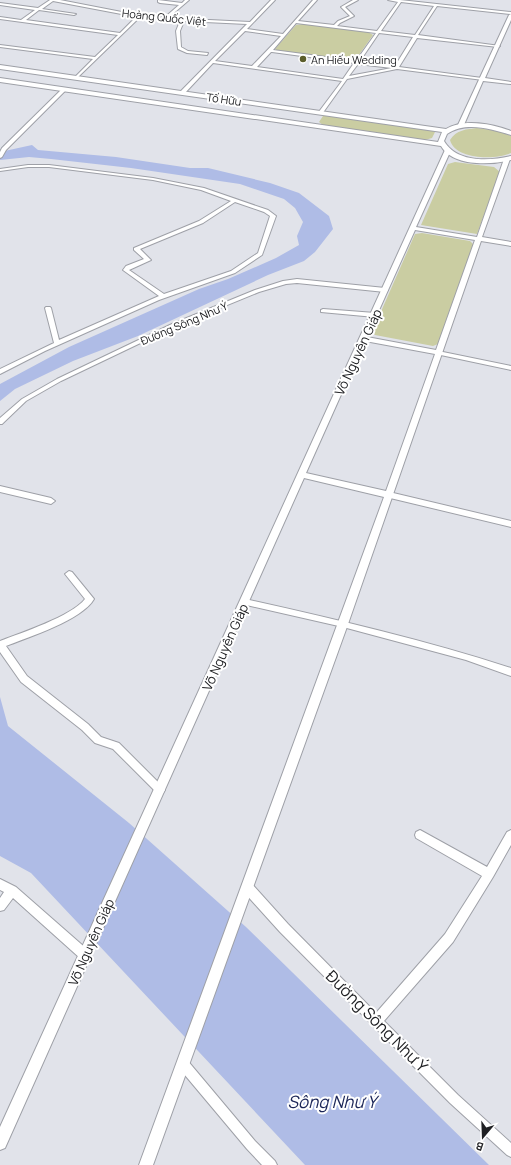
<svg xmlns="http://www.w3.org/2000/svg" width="511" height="1165" font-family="Manrope,sans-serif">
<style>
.green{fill:#cacda2}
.water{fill:#afbce6}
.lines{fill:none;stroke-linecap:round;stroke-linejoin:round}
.minor-casing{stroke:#9ea0a7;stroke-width:2}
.tertiary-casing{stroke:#9ea0a7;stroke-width:2}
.secondary-casing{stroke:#9ea0a7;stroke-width:2}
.minor{fill:#fff;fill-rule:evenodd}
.tertiary{fill:#fff;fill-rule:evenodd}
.secondary{fill:#fff;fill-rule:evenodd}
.poi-dot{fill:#5b5d2b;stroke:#fff;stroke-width:1.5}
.labels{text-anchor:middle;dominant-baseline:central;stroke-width:4;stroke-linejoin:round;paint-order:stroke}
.far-street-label{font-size:11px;fill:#202124;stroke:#fff}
.far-poi-label{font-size:11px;fill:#202124;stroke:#fff;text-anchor:start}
.street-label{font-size:13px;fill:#202124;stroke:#fff}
.near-street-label{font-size:16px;fill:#202124;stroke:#fff}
.near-water-label{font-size:17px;font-style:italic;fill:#1b2557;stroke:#fff}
</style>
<rect width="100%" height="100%" fill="#e1e3ea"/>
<!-- green -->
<path class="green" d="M 303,24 L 368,32 L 373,35 L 356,59 L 345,60 L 278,52 L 275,49 L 296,25 Z
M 323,116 L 329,116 L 431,130 L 435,132 L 432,138 L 425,140 L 323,125 L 319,122 Z
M 477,128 L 498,131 L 511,136 L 511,153 C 496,160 455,160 450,140 C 456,130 467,129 477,128 Z
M 455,162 L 494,167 L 500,172 L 477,234 L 421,225 L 448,164 Z
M 422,233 L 470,241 L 474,245 L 438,344 L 433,346 L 375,335 L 372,332 L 415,234 Z"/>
<!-- water -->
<path class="water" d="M 32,145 L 38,150 L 116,157 L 190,168 L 208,168 L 270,183 L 299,193 L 329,216 L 333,229 L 315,252 L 304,261 L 268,275 L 138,336 L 73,361 L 15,389 L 0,401 L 0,384 L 69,347 L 199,289 L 228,279 L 276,258 L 299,245 L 297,236 L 303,222 L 295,208 L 284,199 L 240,184 L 131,168 L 51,159 L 29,157 L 0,160 L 0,152 Z
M 0,697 L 8,726 L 129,823 L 246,927 L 489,1165 L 305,1165 L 31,873 L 0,856 Z"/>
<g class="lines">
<defs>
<path id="minor" d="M 50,0 L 60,0 L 132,14 L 164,18 L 179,5 L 160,3 L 158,2 L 158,0 L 182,3 L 185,0 L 189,0 L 168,18 L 250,22 L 271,0 L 275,0 L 247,29 L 283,34 L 313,0 L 317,0 L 298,21 L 334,25 L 338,21 L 350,16 L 341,7 L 353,0 L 358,0 L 345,7 L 354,16 L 340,23 L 337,26 L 377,31 L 398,2 L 388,0 L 400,0 L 511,12 L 511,14 L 437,6 L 418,35 L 500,46 L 498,47 L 417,38 L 399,67 L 482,78 L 483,78 L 483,80 L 397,69 L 347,79 L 322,114 L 320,114 L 318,113 L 342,81 L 213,63 L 184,94 L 180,94 L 180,92 L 247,24 L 184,21 L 180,31 L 181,47 L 188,51 L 208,53 L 207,55 L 187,53 L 178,49 L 176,31 L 180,21 L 140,17 L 76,79 L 74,78 L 93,59 L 0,47 L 0,45 L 95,57 L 118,35 L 0,19 L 0,17 L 21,20 L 35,10 L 0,5 L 0,3 L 38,8 ZM 53,1 L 132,16 L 136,17 L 120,33 L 26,20 L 39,10 L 74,15 L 76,14 L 42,9 ZM 401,2 L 434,6 L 415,35 L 381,31 ZM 296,23 L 376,33 L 356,61 L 273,50 ZM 245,31 L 281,36 L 252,66 L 215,61 ZM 379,33 L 413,37 L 395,66 L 360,61 ZM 271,52 L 272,52 L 354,63 L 343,79 L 257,67 ZM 358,64 L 392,68 L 349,76 Z
M 63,88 L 67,89 L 6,150 L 2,157 L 0,158 L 0,152 L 2,148 Z
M 28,165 L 49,165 L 153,178 L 204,188 L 268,210 L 276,216 L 262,255 L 235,273 L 159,300 L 45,351 L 0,374 L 0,369 L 54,343 L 45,308 L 46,307 L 50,307 L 51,308 L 59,340 L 159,296 L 123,270 L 126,266 L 144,259 L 134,250 L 134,248 L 199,221 L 231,201 L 201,190 L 153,180 L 49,167 L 28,167 L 0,171 L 0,169 ZM 235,202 L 264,212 L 270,216 L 258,253 L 231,271 L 164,294 L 129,270 L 151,260 L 140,249 L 203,223 Z
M 297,279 L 385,288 L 388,290 L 385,292 L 297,283 L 286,284 L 259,292 L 176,326 L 61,381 L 26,401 L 2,424 L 0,424 L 0,418 L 22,399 L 57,379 L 172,324 L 255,290 L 283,281 Z
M 323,309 L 375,313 L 378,315 L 375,317 L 321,312 L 321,310 Z
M 438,351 L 511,366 L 511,370 L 436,354 L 435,353 Z
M 0,486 L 51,498 L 55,501 L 51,504 L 0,492 Z
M 389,492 L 511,521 L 511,527 L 386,497 L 385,495 L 386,493 Z
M 69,571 L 72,572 L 94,599 C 82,620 29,637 6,646 L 27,676 L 88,724 L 101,737 L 119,743 L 163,787 L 165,790 L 163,793 L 160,794 L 157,793 L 113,749 L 95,743 L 82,730 L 21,682 L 0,652 L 0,641 C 21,633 72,616 85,599 L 65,574 Z
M 245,599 C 335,619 424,640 511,668 L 511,676 L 466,660 L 343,627 L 242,604 L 241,602 L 242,600 Z
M 420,830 L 487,867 L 507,832 L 511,830 L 511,845 L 493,877 L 453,942 L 384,1021 L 458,1095 L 511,1143 L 511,1157 L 507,1155 L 450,1103 L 280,932 L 243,891 L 242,887 L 243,883 L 247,882 L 251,883 L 288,924 L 376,1013 L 445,934 L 482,876 L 416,838 L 415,835 L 416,832 Z
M 0,879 L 16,887 L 89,951 L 90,955 L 89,959 L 85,960 L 81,959 L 13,898 L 4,910 L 0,911 L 0,898 L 4,892 L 0,890 Z
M 183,1058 L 187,1060 L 255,1141 L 275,1161 L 277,1165 L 262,1165 L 247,1149 L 179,1068 L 177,1064 L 179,1060 Z"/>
<path id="tertiary" d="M 511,14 L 511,20 L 485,78 L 511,82 L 511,84 L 483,81 L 463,127 L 458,128 L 457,127 L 509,15 Z
M 448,148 L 451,150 L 416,227 L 477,237 L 504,159 L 507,157 L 510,159 L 482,237 L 511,242 L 511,246 L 481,241 L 348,624 L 153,1165 L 139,1165 L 384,497 L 304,478 L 5,1148 L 0,1150 L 0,1127 L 445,150 ZM 415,230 L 475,240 L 436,350 L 367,337 ZM 365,341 L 435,354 L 386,491 L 306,473 Z"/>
<path id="secondary" d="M 0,65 L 446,129 C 464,118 493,124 511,131 L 511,135 C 491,129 466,121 447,134 L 444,141 C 457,163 489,161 511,156 L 511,160 C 491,165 453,167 441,146 L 0,82 L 0,78 L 438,142 L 442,132 L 0,69 Z"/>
</defs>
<!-- minor casing -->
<use href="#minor" class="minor-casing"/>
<!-- tertiary casing -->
<use href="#tertiary" class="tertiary-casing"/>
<!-- secondary casing -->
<use href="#secondary" class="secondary-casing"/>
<!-- minor -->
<use href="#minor" class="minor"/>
<!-- tertiary -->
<use href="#tertiary" class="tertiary"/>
<!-- secondary -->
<use href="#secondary" class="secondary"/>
</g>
<!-- markers -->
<circle class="poi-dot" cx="303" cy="59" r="4"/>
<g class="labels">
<!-- far-street labels -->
<g class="far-street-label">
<text transform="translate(164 17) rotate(6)">Hoàng Quốc Việt</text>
<text transform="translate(224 99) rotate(8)">Tố Hữu</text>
<text transform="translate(184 323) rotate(-23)">Đường Sông Như Ý</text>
</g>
<!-- far-poi labels -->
<g class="far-poi-label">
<text x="311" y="59">An Hiếu Wedding</text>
</g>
<!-- street labels -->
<g class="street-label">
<text transform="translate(358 352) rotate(-65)">Võ Nguyên Giáp</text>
<text transform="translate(225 647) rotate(-66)">Võ Nguyên Giáp</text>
<text transform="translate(91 942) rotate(-66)">Võ Nguyên Giáp</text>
</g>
<!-- near-street labels -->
<g class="near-street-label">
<text transform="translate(377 1021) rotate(45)">Đường Sông Như Ý</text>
</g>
<!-- near-water labels -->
<g class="near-water-label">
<text x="332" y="1101">Sông Như Ý</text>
</g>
</g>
<!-- north arrow -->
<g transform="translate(483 1137) rotate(199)" stroke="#ffffff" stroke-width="3" paint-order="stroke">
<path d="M0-3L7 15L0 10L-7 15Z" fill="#202124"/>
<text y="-6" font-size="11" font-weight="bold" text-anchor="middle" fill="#202124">B</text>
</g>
</svg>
